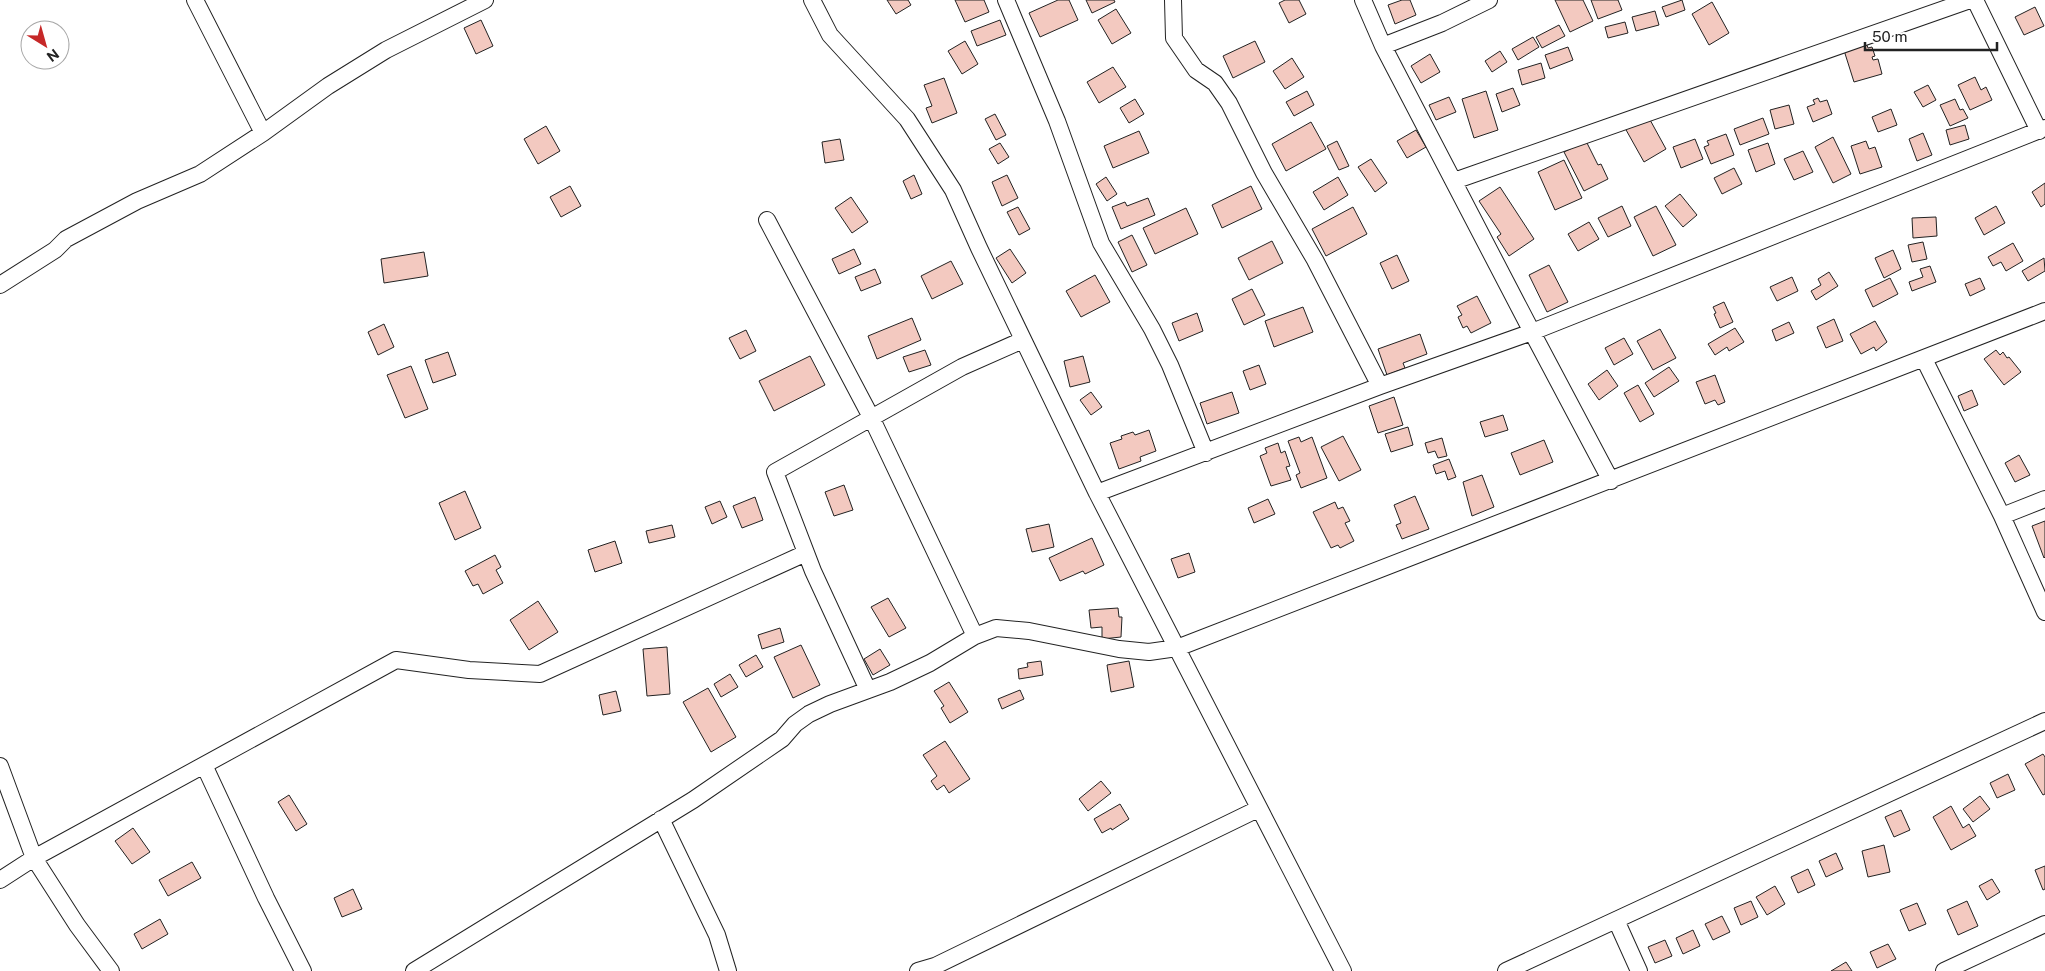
<svg xmlns="http://www.w3.org/2000/svg" width="2045" height="971" font-family="'Public Sans',sans-serif">
<style>
.building{fill:#f3c9c0;stroke:#222}
.lines{fill:none;stroke-linecap:round;stroke-linejoin:round}
.minor-casing{stroke:#222;stroke-width:18}
.minor{stroke:#fff;stroke-width:16}
</style>
<rect width="100%" height="100%" fill="#fff"/>
<!-- building -->
<path class="building" d="M 887,0 L 908,0 L 911,5 L 896,14 Z
M 955,0 L 984,0 L 989,12 L 965,22 Z
M 1058,0 L 1069,0 L 1078,20 L 1040,37 L 1029,13 Z
M 1086,0 L 1114,0 L 1115,2 L 1092,13 Z
M 1285,0 L 1299,0 L 1306,14 L 1289,23 L 1279,3 Z
M 1402,0 L 1410,0 L 1416,15 L 1395,24 L 1388,5 Z
M 1555,0 L 1583,0 L 1593,21 L 1570,32 Z
M 1591,0 L 1618,0 L 1622,10 L 1598,19 Z
M 1682,0 L 1685,10 L 1666,17 L 1662,7 Z
M 1712,2 L 1729,33 L 1709,45 L 1692,14 Z
M 2035,7 L 2044,26 L 2024,35 L 2015,17 Z
M 1116,9 L 1131,33 L 1112,44 L 1098,20 Z
M 1655,11 L 1659,25 L 1636,31 L 1632,17 Z
M 481,20 L 493,46 L 476,54 L 464,28 Z
M 1000,20 L 1006,35 L 977,46 L 971,31 Z
M 1625,22 L 1628,33 L 1608,38 L 1605,27 Z
M 1559,25 L 1565,36 L 1542,48 L 1536,37 Z
M 1533,37 L 1539,47 L 1518,60 L 1512,49 Z
M 1864,37 L 1868,48 L 1872,47 L 1875,56 L 1872,57 L 1873,60 L 1878,59 L 1882,74 L 1854,82 L 1842,44 Z
M 965,41 L 978,64 L 962,74 L 948,51 Z
M 1255,41 L 1265,62 L 1233,78 L 1223,56 Z
M 1568,47 L 1573,60 L 1550,69 L 1545,55 Z
M 1500,51 L 1507,62 L 1492,72 L 1485,61 Z
M 1430,54 L 1440,72 L 1421,83 L 1411,66 Z
M 1292,58 L 1304,77 L 1285,89 L 1273,71 Z
M 1541,63 L 1545,78 L 1522,85 L 1518,70 Z
M 1113,67 L 1126,87 L 1099,103 L 1087,82 Z
M 1975,77 L 1981,90 L 1986,87 L 1992,100 L 1970,110 L 1958,85 Z
M 944,78 L 957,113 L 932,123 L 926,108 L 932,106 L 924,85 Z
M 1928,85 L 1936,100 L 1923,107 L 1914,92 Z
M 1513,88 L 1520,105 L 1502,112 L 1496,94 Z
M 1307,91 L 1314,105 L 1294,116 L 1286,102 Z
M 1486,91 L 1498,130 L 1474,138 L 1462,99 Z
M 1449,97 L 1456,112 L 1436,120 L 1429,105 Z
M 1818,98 L 1820,102 L 1827,100 L 1832,114 L 1813,122 L 1807,107 L 1815,104 L 1813,100 Z
M 1135,99 L 1144,114 L 1129,123 L 1120,108 Z
M 1955,99 L 1960,110 L 1963,109 L 1968,118 L 1950,126 L 1940,105 Z
M 1789,105 L 1794,124 L 1775,129 L 1770,110 Z
M 1891,109 L 1897,125 L 1878,132 L 1872,117 Z
M 995,114 L 1006,135 L 996,140 L 985,119 Z
M 1649,118 L 1666,149 L 1644,162 L 1625,128 Z
M 1763,118 L 1769,134 L 1740,145 L 1734,129 Z
M 1311,122 L 1326,149 L 1286,171 L 1272,144 Z
M 1965,125 L 1969,139 L 1950,145 L 1946,130 Z
M 546,126 L 560,151 L 538,164 L 524,139 Z
M 1416,130 L 1426,147 L 1407,158 L 1397,141 Z
M 1139,131 L 1149,153 L 1113,168 L 1104,146 Z
M 1923,133 L 1932,155 L 1917,161 L 1909,139 Z
M 1726,134 L 1734,155 L 1711,164 L 1704,147 L 1709,145 L 1707,141 Z
M 1833,137 L 1851,174 L 1833,183 L 1815,147 Z
M 840,139 L 844,160 L 825,163 L 822,142 Z
M 1695,139 L 1703,159 L 1681,168 L 1673,147 Z
M 1337,141 L 1349,166 L 1339,170 L 1327,146 Z
M 1586,141 L 1598,165 L 1601,164 L 1608,179 L 1584,191 L 1564,152 Z
M 1866,141 L 1869,149 L 1875,147 L 1882,167 L 1860,174 L 1851,146 Z
M 1000,143 L 1009,157 L 998,164 L 989,149 Z
M 1768,143 L 1775,164 L 1756,172 L 1748,150 Z
M 1803,151 L 1813,172 L 1794,180 L 1784,159 Z
M 1371,159 L 1387,183 L 1375,192 L 1358,167 Z
M 1564,160 L 1582,198 L 1555,210 L 1538,172 Z
M 1734,168 L 1742,184 L 1722,194 L 1714,178 Z
M 914,175 L 922,194 L 911,199 L 903,181 Z
M 1007,175 L 1018,198 L 1002,206 L 992,182 Z
M 1106,177 L 1117,194 L 1107,201 L 1096,184 Z
M 1338,177 L 1348,195 L 1324,210 L 1313,192 Z
M 2045,183 L 2045,204 L 2041,207 L 2032,192 Z
M 570,186 L 581,206 L 561,217 L 550,197 Z
M 1251,186 L 1262,209 L 1222,228 L 1212,205 Z
M 1500,187 L 1534,239 L 1509,256 L 1497,237 L 1501,234 L 1479,201 Z
M 1680,194 L 1697,215 L 1683,227 L 1665,206 Z
M 851,197 L 868,222 L 852,233 L 835,208 Z
M 1148,198 L 1155,215 L 1121,229 L 1112,207 L 1125,202 L 1127,206 Z
M 1622,206 L 1631,226 L 1608,237 L 1598,218 Z
M 1656,206 L 1676,245 L 1653,256 L 1634,217 Z
M 1996,206 L 2005,223 L 1984,235 L 1975,218 Z
M 1018,207 L 1030,229 L 1019,235 L 1007,212 Z
M 1353,207 L 1367,234 L 1326,256 L 1312,229 Z
M 1186,208 L 1198,234 L 1155,254 L 1143,228 Z
M 1936,217 L 1937,236 L 1913,238 L 1912,218 Z
M 1589,222 L 1599,239 L 1578,251 L 1568,234 Z
M 1132,235 L 1147,265 L 1132,272 L 1118,242 Z
M 1272,241 L 1283,263 L 1249,280 L 1238,258 Z
M 1923,242 L 1927,259 L 1912,262 L 1908,245 Z
M 2013,243 L 2023,261 L 2006,271 L 2001,262 L 1993,266 L 1988,257 Z
M 854,249 L 861,264 L 839,274 L 832,259 Z
M 1010,249 L 1026,273 L 1012,283 L 996,258 Z
M 1893,250 L 1901,269 L 1884,278 L 1875,258 Z
M 424,252 L 428,276 L 384,283 L 381,259 Z
M 1397,255 L 1409,281 L 1392,289 L 1380,263 Z
M 2044,258 L 2045,271 L 2028,281 L 2022,271 Z
M 951,261 L 963,284 L 932,299 L 921,276 Z
M 1549,265 L 1568,302 L 1547,312 L 1529,275 Z
M 1930,266 L 1936,282 L 1912,291 L 1909,282 L 1923,277 L 1920,269 Z
M 875,269 L 881,283 L 861,291 L 855,277 Z
M 1829,272 L 1838,286 L 1816,300 L 1811,291 L 1821,285 L 1818,279 Z
M 1095,275 L 1110,302 L 1081,317 L 1066,291 Z
M 1792,277 L 1798,291 L 1777,301 L 1770,287 Z
M 1890,278 L 1898,294 L 1873,307 L 1865,290 Z
M 1980,278 L 1985,289 L 1970,296 L 1965,284 Z
M 1252,289 L 1265,315 L 1244,325 L 1232,299 Z
M 1477,296 L 1491,323 L 1471,333 L 1467,326 L 1463,328 L 1458,317 L 1462,315 L 1457,306 Z
M 1724,302 L 1733,322 L 1720,328 L 1714,314 L 1716,313 L 1713,307 Z
M 1303,307 L 1313,332 L 1274,347 L 1265,321 Z
M 1197,313 L 1203,331 L 1179,341 L 1172,323 Z
M 912,318 L 921,340 L 877,359 L 868,336 Z
M 1834,319 L 1843,341 L 1826,348 L 1817,327 Z
M 1875,321 L 1887,342 L 1876,351 L 1874,347 L 1861,354 L 1850,334 Z
M 1789,322 L 1794,333 L 1776,341 L 1772,330 Z
M 384,324 L 394,347 L 378,355 L 368,332 Z
M 1735,328 L 1744,342 L 1729,351 L 1727,347 L 1715,355 L 1708,344 Z
M 1660,329 L 1676,358 L 1653,370 L 1637,341 Z
M 746,330 L 756,351 L 740,359 L 729,338 Z
M 1420,334 L 1427,354 L 1403,363 L 1405,368 L 1387,375 L 1378,349 Z
M 1624,338 L 1633,354 L 1614,365 L 1605,348 Z
M 925,350 L 931,365 L 909,372 L 903,357 Z
M 1996,350 L 2000,355 L 2003,352 L 2007,358 L 2009,357 L 2021,372 L 2004,385 L 1984,359 Z
M 448,352 L 456,375 L 433,383 L 425,360 Z
M 810,356 L 825,385 L 774,411 L 759,381 Z
M 1083,356 L 1090,382 L 1070,387 L 1064,361 Z
M 1259,365 L 1266,384 L 1250,390 L 1243,371 Z
M 411,366 L 428,409 L 405,418 L 387,375 Z
M 1669,367 L 1679,381 L 1654,397 L 1645,383 Z
M 1607,370 L 1618,386 L 1599,400 L 1588,384 Z
M 1715,375 L 1725,402 L 1718,405 L 1715,400 L 1705,404 L 1696,382 Z
M 1638,385 L 1654,414 L 1640,422 L 1624,393 Z
M 1972,390 L 1978,405 L 1964,411 L 1958,396 Z
M 1091,392 L 1102,407 L 1091,415 L 1080,400 Z
M 1232,392 L 1239,413 L 1207,424 L 1200,403 Z
M 1394,397 L 1403,425 L 1378,433 L 1369,406 Z
M 1503,415 L 1508,430 L 1485,437 L 1480,422 Z
M 1408,427 L 1413,445 L 1391,452 L 1385,434 Z
M 1149,430 L 1156,451 L 1140,457 L 1141,461 L 1119,469 L 1110,443 L 1122,439 L 1121,436 L 1133,432 L 1135,435 Z
M 1343,436 L 1361,470 L 1339,481 L 1321,447 Z
M 1299,437 L 1301,442 L 1312,437 L 1327,478 L 1301,488 L 1296,475 L 1300,473 L 1288,441 Z
M 1442,438 L 1447,456 L 1438,458 L 1435,451 L 1428,453 L 1425,443 Z
M 1544,440 L 1553,462 L 1520,475 L 1511,453 Z
M 1278,443 L 1281,453 L 1285,451 L 1290,466 L 1286,467 L 1291,480 L 1271,486 L 1260,456 L 1267,453 L 1265,448 Z
M 2019,455 L 2030,475 L 2015,482 L 2005,463 Z
M 1449,459 L 1456,477 L 1448,480 L 1445,471 L 1436,474 L 1433,465 Z
M 1482,475 L 1494,507 L 1472,516 L 1463,482 Z
M 844,485 L 853,510 L 834,516 L 825,492 Z
M 465,491 L 481,528 L 455,540 L 439,503 Z
M 1415,496 L 1429,529 L 1402,539 L 1396,525 L 1401,523 L 1394,505 Z
M 755,497 L 763,520 L 742,528 L 733,506 Z
M 1268,499 L 1275,514 L 1254,523 L 1248,508 Z
M 720,501 L 727,517 L 712,524 L 705,507 Z
M 1335,502 L 1338,509 L 1343,507 L 1350,521 L 1345,523 L 1354,541 L 1340,548 L 1338,545 L 1331,548 L 1313,512 Z
M 2045,521 L 2045,557 L 2044,558 L 2032,526 Z
M 1049,524 L 1054,547 L 1032,552 L 1026,529 Z
M 672,525 L 675,537 L 649,543 L 646,531 Z
M 1092,538 L 1104,565 L 1085,574 L 1083,571 L 1060,581 L 1049,558 Z
M 615,541 L 622,563 L 595,572 L 588,550 Z
M 1189,553 L 1195,572 L 1178,578 L 1171,559 Z
M 495,555 L 501,567 L 496,570 L 503,583 L 483,594 L 478,584 L 473,586 L 465,571 Z
M 888,598 L 906,628 L 889,637 L 871,607 Z
M 538,601 L 558,632 L 529,650 L 510,620 Z
M 1118,608 L 1119,617 L 1122,617 L 1121,637 L 1102,639 L 1102,627 L 1091,628 L 1089,610 Z
M 780,628 L 784,642 L 762,649 L 758,635 Z
M 801,645 L 820,685 L 793,698 L 774,657 Z
M 667,647 L 670,694 L 647,696 L 643,649 Z
M 880,649 L 890,665 L 873,675 L 864,659 Z
M 756,655 L 763,667 L 746,677 L 739,665 Z
M 1041,661 L 1043,675 L 1019,679 L 1018,669 L 1028,667 L 1027,663 Z
M 1129,661 L 1134,687 L 1111,692 L 1107,665 Z
M 730,674 L 738,687 L 721,697 L 714,684 Z
M 949,682 L 968,712 L 950,723 L 941,708 L 944,706 L 934,691 Z
M 708,688 L 736,737 L 711,752 L 683,702 Z
M 1020,690 L 1024,699 L 1002,709 L 998,699 Z
M 616,691 L 621,711 L 603,715 L 599,695 Z
M 945,741 L 970,779 L 949,793 L 944,785 L 937,790 L 931,781 L 937,776 L 923,755 Z
M 2043,754 L 2045,757 L 2045,794 L 2043,795 L 2025,764 Z
M 2008,774 L 2015,790 L 1997,798 L 1990,783 Z
M 1101,781 L 1111,793 L 1088,811 L 1079,799 Z
M 289,795 L 307,824 L 296,831 L 278,802 Z
M 1980,796 L 1990,809 L 1973,822 L 1963,809 Z
M 1120,804 L 1129,819 L 1112,830 L 1111,828 L 1102,833 L 1094,819 Z
M 1951,806 L 1963,828 L 1969,824 L 1976,836 L 1951,850 L 1933,817 Z
M 1901,810 L 1910,830 L 1894,837 L 1885,817 Z
M 133,828 L 150,852 L 132,864 L 115,841 Z
M 1884,845 L 1890,872 L 1868,877 L 1862,851 Z
M 1836,853 L 1843,869 L 1826,877 L 1819,861 Z
M 192,862 L 201,878 L 168,896 L 159,880 Z
M 2045,866 L 2045,889 L 2043,890 L 2035,870 Z
M 1808,869 L 1815,885 L 1798,893 L 1791,877 Z
M 1992,879 L 2000,892 L 1987,900 L 1979,886 Z
M 1775,886 L 1785,904 L 1767,915 L 1756,897 Z
M 353,889 L 362,909 L 342,917 L 334,898 Z
M 1751,901 L 1758,917 L 1741,925 L 1734,908 Z
M 1967,901 L 1978,926 L 1958,935 L 1947,910 Z
M 1917,903 L 1926,924 L 1909,931 L 1900,910 Z
M 1722,916 L 1730,932 L 1713,940 L 1705,924 Z
M 160,919 L 168,934 L 142,949 L 134,934 Z
M 1693,930 L 1700,946 L 1683,954 L 1676,938 Z
M 1665,940 L 1672,956 L 1655,963 L 1648,947 Z
M 1888,944 L 1896,959 L 1877,968 L 1870,952 Z
M 1846,962 L 1852,971 L 1831,971 Z"/>
<g class="lines">
<defs>
<path id="minor" d="M 195,0 L 263,133
M 812,0 L 830,35 L 907,119 L 953,190 L 979,248 L 1097,493 L 1343,971
M 1006,0 L 1057,121 L 1101,243 L 1152,329 L 1170,365 L 1206,453
M 1173,0 L 1174,38 L 1196,70 L 1215,83 L 1229,103 L 1264,173 L 1315,260 L 1380,386
M 1975,0 L 2039,131
M 1383,46 L 1442,23 L 1489,0
M 1454,181 L 1970,0
M 767,220 L 872,419 L 975,636
M 0,285 L 55,250 L 66,239 L 137,201 L 200,174 L 263,133 L 328,86 L 386,50 L 485,0
M 1924,359 L 2002,516 L 2045,612
M 1611,481 L 1532,332 L 2045,128
M 1097,493 L 1380,386 L 1532,332 L 1383,46 L 1363,0
M 2002,516 L 2045,499
M 868,690 L 813,571 L 775,472 L 962,367 L 1023,340
M 204,765 L 266,898 L 303,971
M 0,766 L 34,858 L 77,925 L 111,971
M 661,819 L 717,935 L 728,971
M 0,880 L 34,858 L 396,660 L 469,670 L 540,674 L 806,553
M 1616,920 L 1639,971
M 414,971 L 693,800 L 782,739 L 795,724 L 809,714 L 830,704 L 890,682 L 930,663 L 975,636 L 996,628 L 1029,631 L 1119,649 L 1149,652 L 1177,648 L 2045,311
M 918,971 L 935,966 L 1258,809
M 1506,971 L 2045,721
M 1944,971 L 2045,924"/>
</defs>
<!-- minor casing -->
<use href="#minor" class="minor-casing"/>
<!-- minor -->
<use href="#minor" class="minor"/>
</g>
<!-- north arrow -->
<g transform="translate(45 45) rotate(143)"><circle r="24" fill="#ffffff" stroke="#a7a7a7"/>
<path d="M0-4L9 19L0 12L-9 19Z" fill="#c62828"/>
<text y="-8" font-size="14" font-weight="bold" text-anchor="middle" fill="#222222">N</text>
</g>
<!-- scale -->
<path d="M1865 42v8h132v-8" fill="none" stroke="#222222" stroke-width="2.5"/>
<text x="1872" y="42" font-size="15" fill="#222222" stroke="#ffffff" stroke-width="4" paint-order="stroke">50 m</text>
</svg>
